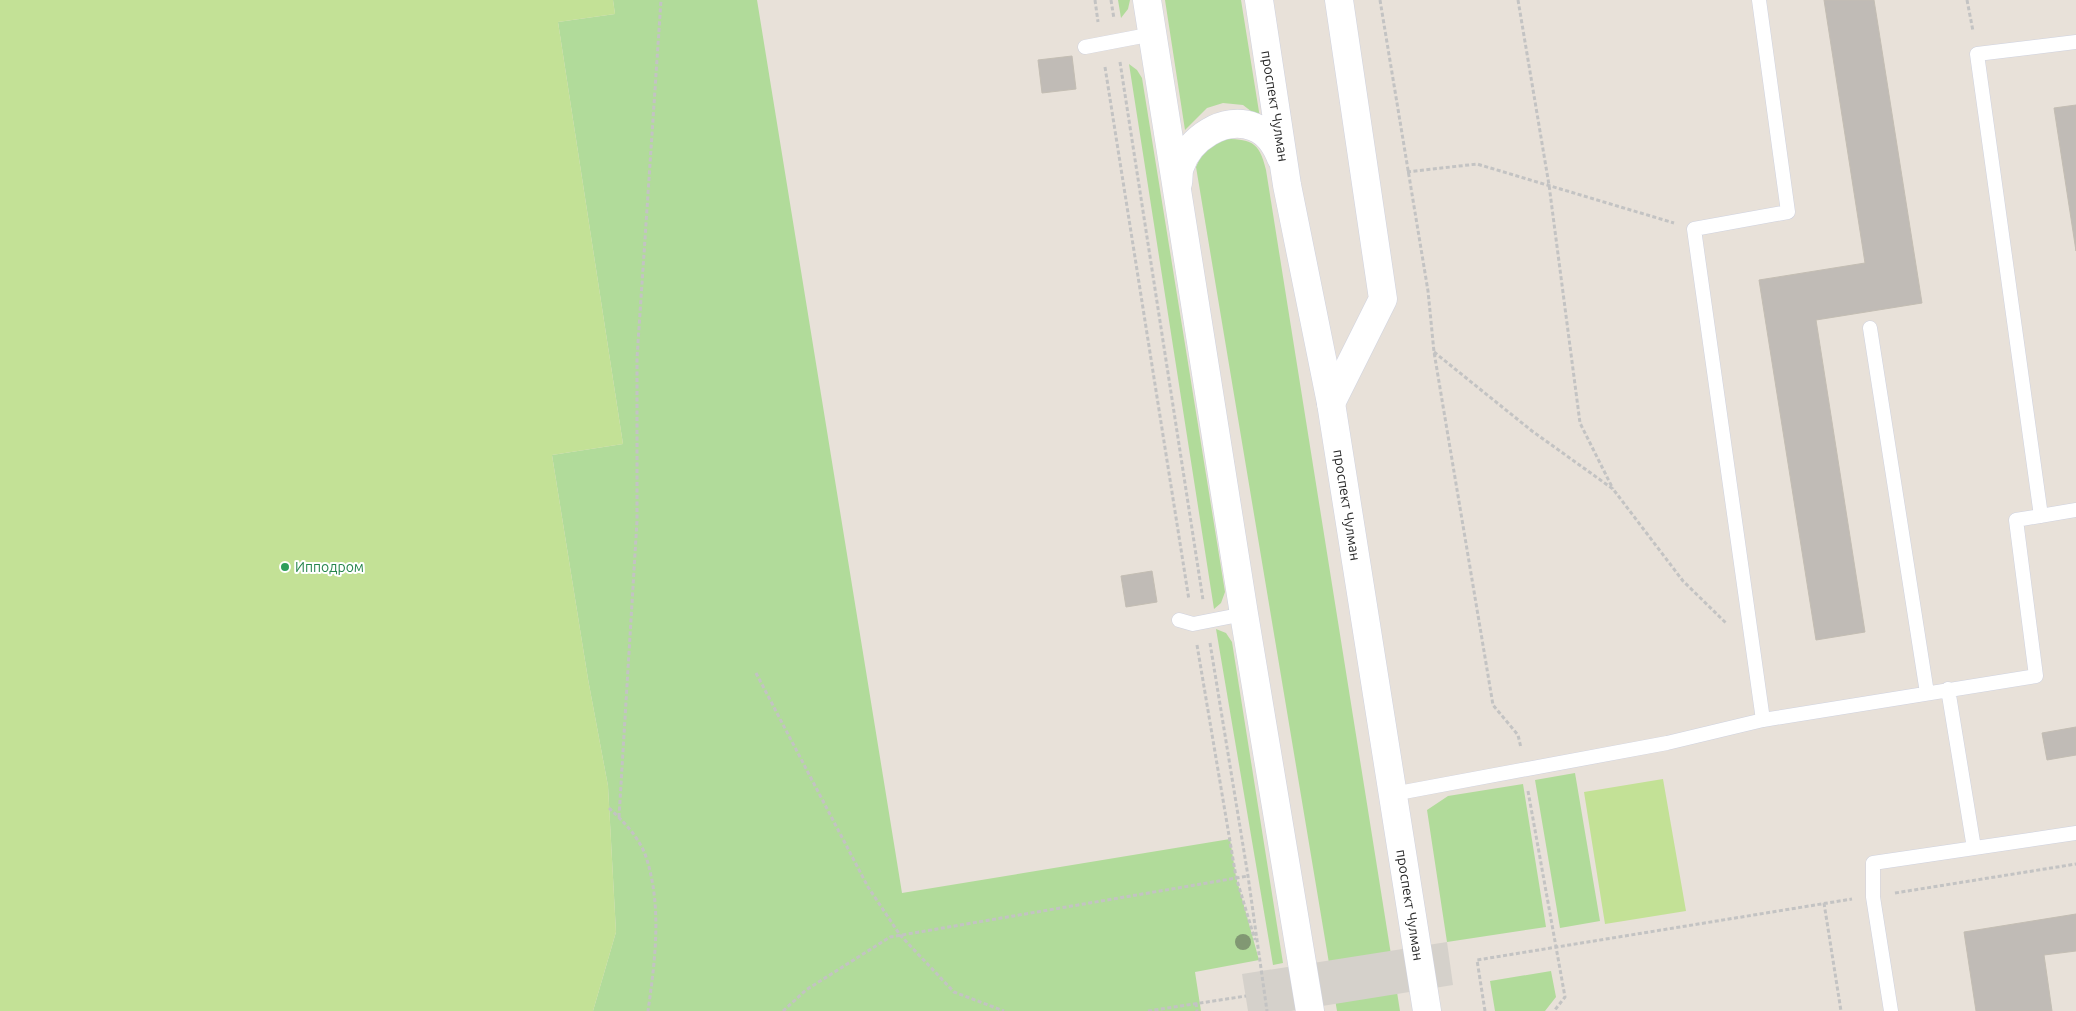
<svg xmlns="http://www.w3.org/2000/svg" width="2076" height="1011" font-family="Ubuntu,sans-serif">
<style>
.green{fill:#b1db9a}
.pitch{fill:#c3e196}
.plaza{fill:#d5d1cb}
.building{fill:#c0bbb6;stroke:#c3bdb3}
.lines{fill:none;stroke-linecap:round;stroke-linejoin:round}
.service-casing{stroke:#cfd2df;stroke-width:15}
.minor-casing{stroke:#cfd2df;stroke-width:29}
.secondary-casing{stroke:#cfd2df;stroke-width:29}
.path{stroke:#c3c3c3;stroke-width:3;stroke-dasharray:4 2.5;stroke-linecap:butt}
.service{stroke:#fff;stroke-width:14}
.minor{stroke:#fff;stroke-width:28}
.secondary{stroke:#fff;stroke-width:28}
.tree{fill:#819873}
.leisure-dot{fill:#2e9e5b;stroke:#fff;stroke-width:2}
.labels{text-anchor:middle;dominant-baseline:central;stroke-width:4;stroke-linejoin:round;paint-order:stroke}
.street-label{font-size:14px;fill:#272727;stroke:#fff}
.leisure-label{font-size:14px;fill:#27864d;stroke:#fff;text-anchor:start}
</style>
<rect width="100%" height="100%" fill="#e8e1d9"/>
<!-- green -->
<path class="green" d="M 613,0 L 757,0 L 902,893 L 1230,839 L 1236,877 L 1259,960 L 1195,972 L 1201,1011 L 593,1011 L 616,932 L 608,786 L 588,679 L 552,455 L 623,444 L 558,22 L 615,14 Z
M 1118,0 L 1130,0 L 1128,9 L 1121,18 Z
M 1165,0 L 1241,0 L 1260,118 L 1243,105 L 1223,103 L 1207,108 L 1185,130 Z
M 1129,64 L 1137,70 L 1142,78 L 1225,592 L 1221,603 L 1214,609 Z
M 1221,139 C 1250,139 1259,140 1266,170 L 1400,1011 L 1337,1011 L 1196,167 L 1205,147 Z
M 1216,629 L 1226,633 L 1232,642 L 1283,963 L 1273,965 Z
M 1575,773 L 1600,921 L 1560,928 L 1535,780 Z
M 1523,784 L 1546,927 L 1447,942 L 1427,810 L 1448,796 Z
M 1551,971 L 1556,997 L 1545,1011 L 1495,1011 L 1490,981 Z"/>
<!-- pitch -->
<path class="pitch" d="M 0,0 L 613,0 L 615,14 L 558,22 L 623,444 L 552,455 L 588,679 L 608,786 L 616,932 L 593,1011 L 0,1011 Z
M 1663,779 L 1686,911 L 1605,924 L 1584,792 Z"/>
<!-- plaza -->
<path class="plaza" d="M 1447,942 L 1453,985 L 1291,1011 L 1248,1011 L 1242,974 Z"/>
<!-- building -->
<path class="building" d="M 1824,0 L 1874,0 L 1922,303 L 1816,320 L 1865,632 L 1816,640 L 1759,280 L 1865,263 Z
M 1072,56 L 1076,89 L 1042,93 L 1038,60 Z
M 2076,105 L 2076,251 L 2054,108 Z
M 1152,571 L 1157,602 L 1126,607 L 1121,576 Z
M 2076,727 L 2076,755 L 2047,760 L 2042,733 Z
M 2076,914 L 2076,951 L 2044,955 L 2052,1011 L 1976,1011 L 1964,932 Z"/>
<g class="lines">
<defs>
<path id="service" d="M 1759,0 L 1788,212 L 1694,229 L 1763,720
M 1085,47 L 1153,34
M 1870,328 L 1927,693
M 2041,516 L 1977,54 L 2076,42
M 1179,620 L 1193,624 L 1244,614
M 1948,689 L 1974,848
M 1393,794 L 1667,743 L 1763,720 L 2036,676 L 2016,520 L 2076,510
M 1891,1011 L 1873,897 L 1873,863 L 2076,833"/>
<path id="minor" d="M 1331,403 L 1383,299 L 1339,0"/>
<path id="secondary" d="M 1147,0 L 1244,614 L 1310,1011
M 1259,0 L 1287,185 L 1331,403 L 1427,1011
M 1178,183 C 1179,178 1178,172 1180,167 C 1189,139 1224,115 1254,127 C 1268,132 1276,145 1281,158"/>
</defs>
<!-- service casing -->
<use href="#service" class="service-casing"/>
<!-- minor casing -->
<use href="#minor" class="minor-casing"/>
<!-- secondary casing -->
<use href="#secondary" class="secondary-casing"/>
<!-- path -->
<path class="path" d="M 1095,0 L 1098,22
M 1111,0 L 1114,19
M 1380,0 L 1428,291 L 1434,352 L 1493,705 L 1518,735 L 1521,748
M 1518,0 L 1549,185 L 1580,423 L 1613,489
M 1967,0 L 1973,31
M 1120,62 L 1203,600
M 1105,67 L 1189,600
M 1407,172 L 1477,164 L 1674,223
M 1434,352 L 1532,431 L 1613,489 L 1683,581 L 1726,623
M 1210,643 L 1248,876 L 1267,1011
M 1197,645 L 1236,877 L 1255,940
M 756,673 L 868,887 L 900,935 L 954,992 L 1004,1011
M 1528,791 L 1565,997 L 1554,1011
M 609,808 C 624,822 641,839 647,860 C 662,909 655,961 648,1011
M 619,817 L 637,521 L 637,358 L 661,0
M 1895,893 L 2076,864
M 1824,903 L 1841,1011
M 1196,1003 L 1197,1011
M 783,1011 L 806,990 L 890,937 L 1248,876
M 1148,1011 L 1246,996
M 1485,1011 L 1477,960 L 1852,899"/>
<!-- service -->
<use href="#service" class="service"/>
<!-- minor -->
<use href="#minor" class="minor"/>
<!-- secondary -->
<use href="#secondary" class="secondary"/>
</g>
<!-- trees -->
<circle class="tree" cx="1243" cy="942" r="8"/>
<!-- markers -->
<circle class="leisure-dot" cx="285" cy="567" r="5"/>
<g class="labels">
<!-- street labels -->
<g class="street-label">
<text transform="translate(1275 106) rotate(81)">проспект Чулман</text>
<text transform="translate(1347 505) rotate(81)">проспект Чулман</text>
<text transform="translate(1410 905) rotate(81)">проспект Чулман</text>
</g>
<!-- leisure labels -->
<g class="leisure-label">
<text x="295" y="567">Ипподром</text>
</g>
</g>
</svg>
